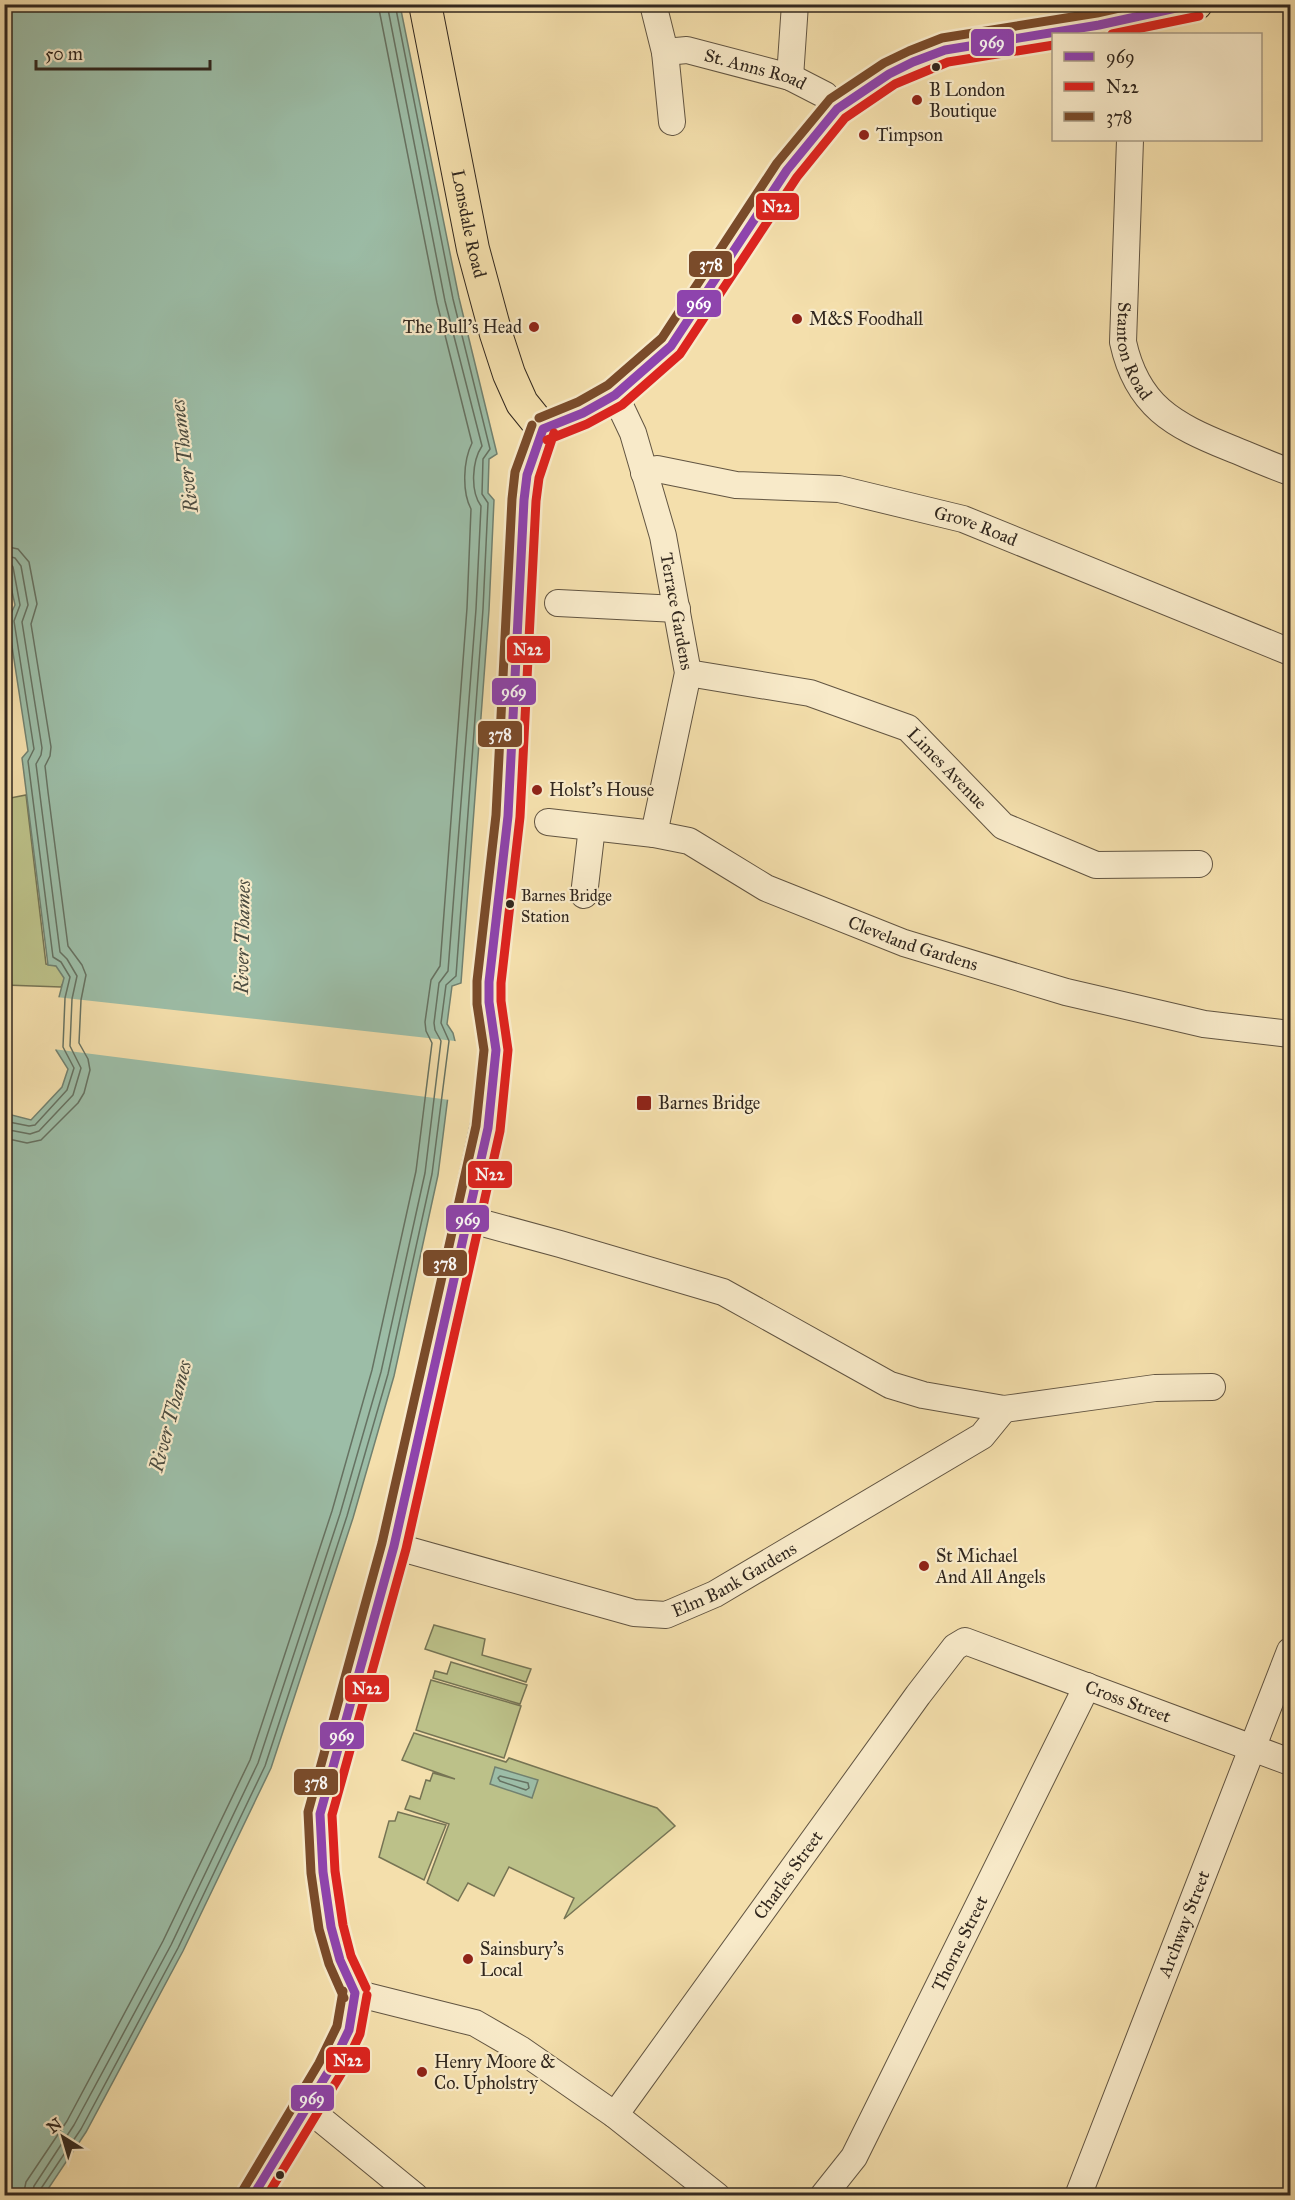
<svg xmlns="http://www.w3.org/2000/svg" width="1295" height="2200" font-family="'IM FELL Great Primer',serif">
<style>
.green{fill:#bcc189;stroke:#767454;stroke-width:1.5}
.water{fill:#9cbda7;stroke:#718170;stroke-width:1.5}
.pier{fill:#f4dfac}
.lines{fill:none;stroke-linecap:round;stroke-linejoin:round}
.shore{stroke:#667262;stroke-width:1.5}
.major-tunnel{stroke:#cdba90;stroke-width:32;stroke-dasharray:32 16;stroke-linecap:butt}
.minor-casing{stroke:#625542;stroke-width:28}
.major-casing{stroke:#31271e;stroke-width:34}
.minor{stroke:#f8eac9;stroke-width:26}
.major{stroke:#f4dfac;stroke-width:32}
.bus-1-casing{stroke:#f8eac9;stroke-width:14}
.bus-2-casing{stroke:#f8eac9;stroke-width:14}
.bus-3-casing{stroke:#f8eac9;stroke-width:14}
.bus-1{stroke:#8e44ad;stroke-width:9}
.bus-2{stroke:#dc241f;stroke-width:9}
.bus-3{stroke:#7a4b2a;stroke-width:9}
.bus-dot{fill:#31271e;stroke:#f8eac9;stroke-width:2}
.poi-dot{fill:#8f2418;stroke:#f8eac9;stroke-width:2}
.labels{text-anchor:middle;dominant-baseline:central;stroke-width:4.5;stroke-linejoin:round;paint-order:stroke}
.bus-label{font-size:16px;fill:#31271e;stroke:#f8eac9;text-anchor:start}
.street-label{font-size:18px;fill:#31271e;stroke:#f8eac9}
.poi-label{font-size:18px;fill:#31271e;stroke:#f8eac9;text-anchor:start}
.water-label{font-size:20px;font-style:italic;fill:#4c4c40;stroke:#f8eac9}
.line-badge{stroke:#f8eac9;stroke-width:2}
.badge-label{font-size:16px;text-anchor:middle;font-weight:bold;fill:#fff}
</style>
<rect width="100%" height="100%" fill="#f4dfac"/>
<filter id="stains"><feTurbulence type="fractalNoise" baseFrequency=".00333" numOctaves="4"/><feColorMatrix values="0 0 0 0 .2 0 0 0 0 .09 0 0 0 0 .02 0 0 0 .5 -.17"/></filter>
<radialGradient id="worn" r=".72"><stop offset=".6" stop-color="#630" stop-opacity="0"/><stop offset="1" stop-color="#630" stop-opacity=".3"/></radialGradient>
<!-- green -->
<path class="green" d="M 26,795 L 46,964 L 58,966 L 65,979 L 61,987 L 5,985 L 5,799 Z
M 434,1625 L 485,1639 L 482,1655 L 531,1669 L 526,1682 L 425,1649 Z
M 451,1662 L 527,1685 L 520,1704 L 433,1678 L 435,1671 L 447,1674 Z
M 431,1680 L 521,1706 L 504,1758 L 416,1730 Z
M 414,1733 L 506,1762 L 509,1758 L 657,1808 L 675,1826 L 564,1919 L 574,1898 L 509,1867 L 494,1896 L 468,1883 L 458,1901 L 427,1883 L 449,1824 L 405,1809 L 410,1796 L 420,1799 L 426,1780 L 430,1781 L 433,1773 L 455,1779 L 402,1760 Z
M 398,1812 L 446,1825 L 424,1880 L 379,1857 L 389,1821 L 395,1821 Z"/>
<!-- water -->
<path class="water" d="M 5,5 L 400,5 L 459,298 L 497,454 L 489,459 L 488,493 L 494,500 L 489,610 L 461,983 L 452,986 L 447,1024 L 453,1033 L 455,1041 L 438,1175 L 394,1376 L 353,1518 L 271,1768 L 183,1951 L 86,2132 L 44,2195 L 5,2196 L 4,1315 L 7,1287 L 4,1272 L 5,1117 L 8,1114 L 31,1120 L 62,1087 L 68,1069 L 56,1050 L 59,997 L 64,978 L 56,966 L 48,965 L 22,758 L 28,751 L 8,620 L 15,605 L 4,555 Z
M 495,1767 L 538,1780 L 532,1798 L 490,1784 Z"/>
<!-- pier -->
<path class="pier" d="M 56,997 L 455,1041 L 458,1042 L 450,1100 L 53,1049 Z"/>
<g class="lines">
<!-- shore -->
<path class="shore" d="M 4,546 L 18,549 L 29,562 L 37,604 L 31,624 L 51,747 L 50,756 L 45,766 L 48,792 L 68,946 L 82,965 L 86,975 L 81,1000 L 79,1043 L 88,1059 L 90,1070 L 84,1093 L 78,1103 L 41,1140 L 27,1143 L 4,1138
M 4,555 L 15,558 L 21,566 L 28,605 L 22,622 L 42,748 L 41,755 L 36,764 L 60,952 L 67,959 L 77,976 L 72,999 L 70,1046 L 81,1068 L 73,1095 L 39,1131 L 30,1134 L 4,1129
M 4,563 L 10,563 L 13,567 L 20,605 L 14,621 L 34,749 L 28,761 L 53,957 L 61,962 L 70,977 L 65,998 L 63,1047 L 74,1068 L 67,1090 L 35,1125 L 29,1126 L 4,1121
M 500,1776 L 528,1783 L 529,1788 L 526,1790 L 500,1781 L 498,1778 Z
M 23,2196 L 26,2182 L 67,2121 L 163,1941 L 250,1760 L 332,1511 L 372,1370 L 416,1171 L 432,1043 L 426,1031 L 425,1022 L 431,980 L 440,966 L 467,608 L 471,509 C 462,492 463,461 472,443 L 437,303 L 378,4
M 32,2196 L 34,2186 L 74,2125 L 171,1945 L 258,1763 L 340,1514 L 381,1372 L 425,1173 L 441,1041 L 435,1030 L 434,1023 L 439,983 L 448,971 L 476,609 L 481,506 C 470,491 472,461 482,446 L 445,301 L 387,4
M 39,2196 L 40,2190 L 81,2129 L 178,1948 L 265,1766 L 347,1516 L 388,1374 L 432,1174 L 449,1041 L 441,1023 L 446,985 L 456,976 L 483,609 L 488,503 L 482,494 L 483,459 L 490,449 L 453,299 L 395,4"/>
<!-- major-tunnel -->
<path class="major-tunnel" d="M 491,1106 L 496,1050"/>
<defs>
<g id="minor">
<path d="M 653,4 L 665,52 L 672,122"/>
<path id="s1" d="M 665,52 L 687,50 L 790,77 L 825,95 L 837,109"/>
<path d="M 790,77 L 795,4"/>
<path id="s2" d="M 1130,140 L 1123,342 C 1137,406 1173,425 1230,448 C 1250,456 1270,465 1290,472"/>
<path id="s3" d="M 615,395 L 633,433 L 663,536 L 688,673 L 654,834"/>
<path id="s4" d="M 644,473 L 657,469 L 736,485 L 839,489 L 963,519 L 1290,652"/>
<path d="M 558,603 L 677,609"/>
<path id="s5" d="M 688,673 L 810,693 L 908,728 L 1003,826 L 1096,865 L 1199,864"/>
<path id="s6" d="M 548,822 L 654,834 L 689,841 L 766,888 L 904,943 L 1066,992 L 1204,1024 L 1290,1034"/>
<path d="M 584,895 L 592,827"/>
<path d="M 468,1219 L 560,1244 L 723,1292 L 890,1385 L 923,1395 L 1004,1409 L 1155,1388 L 1212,1387"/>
<path id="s7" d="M 394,1546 L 634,1613 L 666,1615 L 715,1594 L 982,1436 L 1004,1409"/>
<path d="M 355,1993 L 475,2023 L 520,2049 L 615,2115 L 717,2196"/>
<path d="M 306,2107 L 415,2196"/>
<path id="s8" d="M 615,2115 L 918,1695 L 955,1647 L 965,1641 L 1290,1762"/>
<path id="s9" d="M 823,2196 L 854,2157 L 1087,1686"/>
<path id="s10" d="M 1078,2196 L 1290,1651"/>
</g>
<g id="major">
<path id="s11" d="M 425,4 L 473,249 L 496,334 L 509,374 L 522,403 L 543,429"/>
<path d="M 543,429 L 583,413 L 615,395 L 671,346 L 787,170 L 837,109 L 889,74 L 913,62 L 945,50 L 1099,25 L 1196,4"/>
<path d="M 496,1050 L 489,1002 L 489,982 L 508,816 L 524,500 L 527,475 L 543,429"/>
<path d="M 253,2196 L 330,2069 L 349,2030 L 355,1993 L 340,1960 L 331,1927 L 323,1872 L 320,1814 L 394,1546 L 491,1106"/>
</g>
</defs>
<!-- minor casing -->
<use href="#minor" class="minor-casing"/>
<!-- major casing -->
<use href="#major" class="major-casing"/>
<!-- minor -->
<use href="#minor" class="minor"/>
<!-- major -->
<use href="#major" class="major"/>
<defs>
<path id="bus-1" d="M 543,429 L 583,413 L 615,395 L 671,346 L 787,170 L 837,109 L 889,74 L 913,62 L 945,50 L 1099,25 L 1194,4
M 355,1993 L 340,1960 L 331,1927 L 323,1872 L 320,1814 L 394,1546 L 488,1128 L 496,1050 L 489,1002 L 489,982 L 508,816 L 524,500 L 527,475 L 543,429
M 253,2196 L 330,2069 L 349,2030 L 355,1993"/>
<path id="bus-2" d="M 1112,34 L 1199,16
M 547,440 L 587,424 L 622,405 L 680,354 L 797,177 L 845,118 L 895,84 L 948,62 L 1054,45
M 366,1988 L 351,1956 L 343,1925 L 335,1871 L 332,1815 L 406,1549 L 500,1131 L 508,1050 L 501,1001 L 501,983 L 520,817 L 536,501 L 539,478 L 554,433
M 267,2196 L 341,2074 L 360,2034 L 367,1995"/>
<path id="bus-3" d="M 539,418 L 578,402 L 608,385 L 662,338 L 777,163 L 830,99 L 884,63 L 909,51 L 942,38 L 1097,13 L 1137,4
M 344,1998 L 329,1964 L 319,1929 L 311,1873 L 308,1812 L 382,1543 L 476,1126 L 484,1050 L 477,1004 L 477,981 L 496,815 L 512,499 L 515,472 L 532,425
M 243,2190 L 319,2063 L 337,2026 L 343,1991"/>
</defs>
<!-- bus-1 casing -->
<use href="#bus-1" class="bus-1-casing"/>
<!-- bus-2 casing -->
<use href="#bus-2" class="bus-2-casing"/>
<!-- bus-3 casing -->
<use href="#bus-3" class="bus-3-casing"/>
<!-- bus-1 -->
<use href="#bus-1" class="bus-1"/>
<!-- bus-2 -->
<use href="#bus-2" class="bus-2"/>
<!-- bus-3 -->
<use href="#bus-3" class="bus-3"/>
</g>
<!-- markers -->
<g class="bus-dot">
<circle cx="936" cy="67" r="5"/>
<circle cx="510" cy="904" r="5"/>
<circle cx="280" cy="2175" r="5"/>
</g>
<g class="poi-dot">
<circle cx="917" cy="100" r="6"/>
<circle cx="864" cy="135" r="6"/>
<circle cx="797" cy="319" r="6"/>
<circle cx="534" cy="327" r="6"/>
<circle cx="537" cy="790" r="6"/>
<rect x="636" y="1095" width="16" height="16" rx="3"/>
<circle cx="924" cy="1566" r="6"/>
<circle cx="468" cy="1959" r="6"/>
<circle cx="422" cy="2072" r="6"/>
</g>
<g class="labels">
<!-- bus labels -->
<g class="bus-label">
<text x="521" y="895">Barnes Bridge<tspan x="521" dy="21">Station</tspan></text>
</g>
<!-- street labels -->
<g class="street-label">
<text stroke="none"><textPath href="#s1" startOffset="93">St. Anns Road</textPath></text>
<text stroke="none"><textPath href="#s11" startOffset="224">Lonsdale Road</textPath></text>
<text stroke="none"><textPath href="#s2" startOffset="213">Stanton Road</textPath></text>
<text stroke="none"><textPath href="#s4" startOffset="339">Grove Road</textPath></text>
<text stroke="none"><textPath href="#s3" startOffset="226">Terrace Gardens</textPath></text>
<text stroke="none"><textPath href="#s5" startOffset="284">Limes Avenue</textPath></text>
<text stroke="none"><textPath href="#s6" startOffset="390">Cleveland Gardens</textPath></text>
<text stroke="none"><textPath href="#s7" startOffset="358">Elm Bank Gardens</textPath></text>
<text stroke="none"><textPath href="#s8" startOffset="764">Cross Street</textPath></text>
<text stroke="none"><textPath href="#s8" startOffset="296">Charles Street</textPath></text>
<text stroke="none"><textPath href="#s10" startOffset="292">Archway Street</textPath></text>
<text stroke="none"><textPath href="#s9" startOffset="288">Thorne Street</textPath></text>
</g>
<!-- poi labels -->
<g class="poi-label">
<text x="929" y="90">B London<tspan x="929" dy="21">Boutique</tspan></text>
<text x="876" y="135">Timpson</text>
<text x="809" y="319">M&amp;S Foodhall</text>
<text x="522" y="327" text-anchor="end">The Bull's Head</text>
<text x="549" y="790">Holst's House</text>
<text x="658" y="1103">Barnes Bridge</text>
<text x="936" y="1556">St Michael<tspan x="936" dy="21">And All Angels</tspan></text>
<text x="480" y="1949">Sainsbury's<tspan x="480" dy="21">Local</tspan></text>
<text x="434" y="2062">Henry Moore &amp;<tspan x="434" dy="21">Co. Upholstry</tspan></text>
</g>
<!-- water labels -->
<g class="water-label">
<text transform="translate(184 456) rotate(-97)">River Thames</text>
<text transform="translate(242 937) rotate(-89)">River Thames</text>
<text transform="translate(170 1416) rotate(-75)">River Thames</text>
</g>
</g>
<g class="line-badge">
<rect x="970" y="28" width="45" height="29" rx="6" fill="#8e44ad"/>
<rect x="755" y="192" width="45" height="29" rx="6" fill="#dc241f"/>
<rect x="688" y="250" width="45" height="28" rx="6" fill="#7a4b2a"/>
<rect x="676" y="289" width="46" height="29" rx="6" fill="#8e44ad"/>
<rect x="506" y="635" width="45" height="29" rx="6" fill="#dc241f"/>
<rect x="491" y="677" width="46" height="29" rx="6" fill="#8e44ad"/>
<rect x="477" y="720" width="46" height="28" rx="6" fill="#7a4b2a"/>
<rect x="467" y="1160" width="46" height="29" rx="6" fill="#dc241f"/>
<rect x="445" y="1204" width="45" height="29" rx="6" fill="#8e44ad"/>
<rect x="422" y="1249" width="46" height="28" rx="6" fill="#7a4b2a"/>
<rect x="344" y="1674" width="46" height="29" rx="6" fill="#dc241f"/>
<rect x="319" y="1721" width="46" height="29" rx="6" fill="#8e44ad"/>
<rect x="293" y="1768" width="46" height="28" rx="6" fill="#7a4b2a"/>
<rect x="325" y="2046" width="46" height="28" rx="6" fill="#dc241f"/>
<rect x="290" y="2084" width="45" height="28" rx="6" fill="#8e44ad"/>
</g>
<g class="badge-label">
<text x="992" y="48">969</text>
<text x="777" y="212">N22</text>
<text x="711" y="270">378</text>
<text x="699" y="309">969</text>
<text x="528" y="655">N22</text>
<text x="514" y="697">969</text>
<text x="500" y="740">378</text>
<text x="490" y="1180">N22</text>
<text x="468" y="1225">969</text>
<text x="445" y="1269">378</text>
<text x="367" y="1694">N22</text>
<text x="342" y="1741">969</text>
<text x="316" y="1788">378</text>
<text x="348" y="2066">N22</text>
<text x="312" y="2104">969</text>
</g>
<!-- margin -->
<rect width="1295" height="2200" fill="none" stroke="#f4dfac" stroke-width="24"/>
<rect x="6" y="6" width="1283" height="2188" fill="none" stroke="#31271e" stroke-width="3"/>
<rect x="12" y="12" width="1271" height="2176" fill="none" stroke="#31271e" stroke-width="1.5"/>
<!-- legend -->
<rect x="1052" y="33" width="210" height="108" fill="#f8eac9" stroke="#a89c85" stroke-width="1.5"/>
<rect x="1064" y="52" width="30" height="9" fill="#8e44ad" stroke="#a89c85" stroke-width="1.5"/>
<text x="1106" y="63" font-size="18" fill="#31271e">969</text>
<rect x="1064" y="82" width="30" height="9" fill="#dc241f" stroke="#a89c85" stroke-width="1.5"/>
<text x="1106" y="93" font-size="18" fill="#31271e">N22</text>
<rect x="1064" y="112" width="30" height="9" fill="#7a4b2a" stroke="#a89c85" stroke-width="1.5"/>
<text x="1106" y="123" font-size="18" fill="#31271e">378</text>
<!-- north arrow -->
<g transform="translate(63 2137) rotate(323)" stroke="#f8eac9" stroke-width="4.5" paint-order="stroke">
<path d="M0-4.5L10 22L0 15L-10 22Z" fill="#31271e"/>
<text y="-9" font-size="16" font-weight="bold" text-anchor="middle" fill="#31271e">N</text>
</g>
<!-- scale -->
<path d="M36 60v9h174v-9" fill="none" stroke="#31271e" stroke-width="3"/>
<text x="45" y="60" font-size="18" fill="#31271e" stroke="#f8eac9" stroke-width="4.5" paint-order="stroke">50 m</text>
<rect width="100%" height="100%" filter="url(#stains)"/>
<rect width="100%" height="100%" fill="url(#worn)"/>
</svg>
